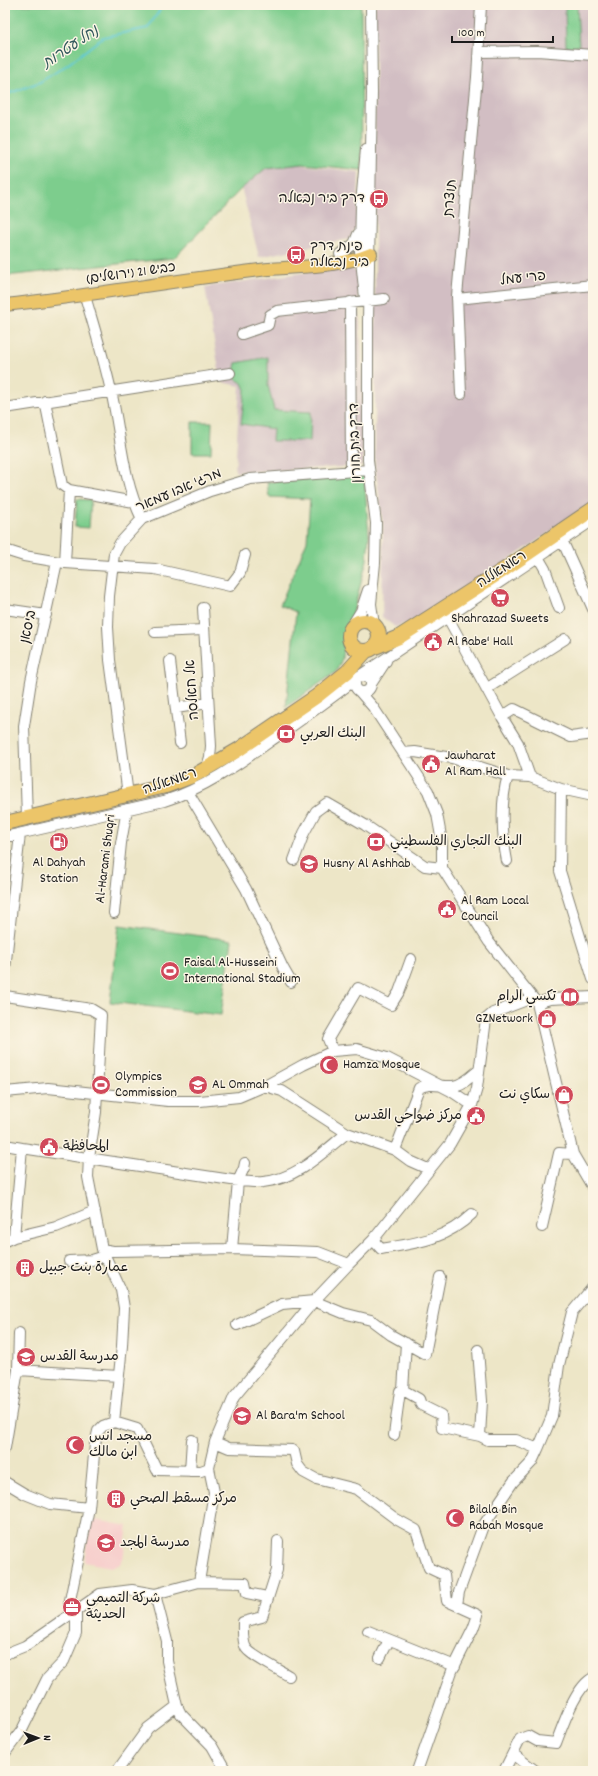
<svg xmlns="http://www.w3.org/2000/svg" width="598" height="1776" font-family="Dekko,'Playpen Sans Arabic','Playpen Sans Hebrew',sans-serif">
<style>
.built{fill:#f7d0cd}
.industrial{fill:#d2bec3}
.green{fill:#7dcd8d;stroke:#4c7454}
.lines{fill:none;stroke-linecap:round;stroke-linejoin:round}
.stream{stroke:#5bc8d3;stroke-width:2}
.minor-casing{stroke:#848172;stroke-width:12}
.major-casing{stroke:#848172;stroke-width:14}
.highway-casing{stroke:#848172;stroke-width:16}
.minor{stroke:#fff;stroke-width:10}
.major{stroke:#ecc569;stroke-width:12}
.highway{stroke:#ecc569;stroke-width:14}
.labels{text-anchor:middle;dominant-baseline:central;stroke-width:3;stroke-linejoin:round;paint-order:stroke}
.street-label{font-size:14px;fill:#1c1c1c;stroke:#fcf5e5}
.poi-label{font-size:14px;fill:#1c1c1c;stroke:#fcf5e5;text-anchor:start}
.water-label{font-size:15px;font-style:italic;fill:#32585c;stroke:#fcf5e5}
</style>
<rect width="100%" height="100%" fill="#fcf5e5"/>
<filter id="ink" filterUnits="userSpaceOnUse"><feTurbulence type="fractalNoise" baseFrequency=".025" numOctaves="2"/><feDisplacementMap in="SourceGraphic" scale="8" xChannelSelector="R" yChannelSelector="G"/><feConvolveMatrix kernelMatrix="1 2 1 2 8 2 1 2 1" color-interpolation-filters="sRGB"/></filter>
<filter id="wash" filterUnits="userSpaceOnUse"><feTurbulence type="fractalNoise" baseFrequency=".012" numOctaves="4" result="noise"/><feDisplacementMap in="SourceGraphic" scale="16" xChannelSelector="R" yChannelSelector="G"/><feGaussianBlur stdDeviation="0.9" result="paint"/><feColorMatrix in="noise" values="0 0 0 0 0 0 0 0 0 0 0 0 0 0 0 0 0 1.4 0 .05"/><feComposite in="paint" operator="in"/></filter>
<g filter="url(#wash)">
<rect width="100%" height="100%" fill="#ede6c7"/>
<!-- built -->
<path class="built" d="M 91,1519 L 128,1526 L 123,1559 L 119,1565 L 111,1567 L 84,1562 Z"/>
<!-- industrial -->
<path class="industrial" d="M 375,5 L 593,5 L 593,503 L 421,619 L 395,627 L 382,617 L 383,524 L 375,466 Z
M 277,162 L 359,172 L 357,225 L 349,239 L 259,257 L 240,183 Z
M 344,267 L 354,270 L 357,273 L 363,381 L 363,466 L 235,472 L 240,386 L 221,382 L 205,287 Z"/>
<!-- green -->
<path class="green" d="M 5,5 L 361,5 L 362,170 L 303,164 L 266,168 L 240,190 L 174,258 L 5,276 Z
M 565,5 L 577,5 L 579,46 L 566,47 Z
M 268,357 L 268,385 L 274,410 L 311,412 L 310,441 L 272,441 L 273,429 L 241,424 L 245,390 L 242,383 L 233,377 L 236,363 Z
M 192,422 L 212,422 L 211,453 L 192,453 Z
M 364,475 L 369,536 L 367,560 L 351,621 L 344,635 L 342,659 L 336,672 L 286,707 L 296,612 L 280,605 L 307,541 L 310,499 L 269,497 L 267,482 Z
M 77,499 L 91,500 L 89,528 L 75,527 Z
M 119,925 L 232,940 L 221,1015 L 110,1002 Z"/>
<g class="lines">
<!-- stream -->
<path class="stream" d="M 5,95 L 40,82 L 67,65 L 103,37 L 148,28 L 163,5"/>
</g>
</g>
<g filter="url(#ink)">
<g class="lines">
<defs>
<path id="minor" d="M 371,5 L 372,93 L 368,322 L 368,460 L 376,523 L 375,563 L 371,604 L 374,625
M 479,52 L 537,51 L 593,55
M 340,254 L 354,244 L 358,234
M 85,296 C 94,327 104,359 111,391 C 121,433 122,479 142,519
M 365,298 L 360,251 L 361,204 L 366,149
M 457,299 L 593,285
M 350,302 L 351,471
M 242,334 L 268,325 L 270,315 L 277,311 L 384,299
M 461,394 L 457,296 L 477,77 L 481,5
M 45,401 L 62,485 L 69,490 L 134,502
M 5,408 L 230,373
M 562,540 L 593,609
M 5,550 L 24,556 L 65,563 L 155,569 L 230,586 L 240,573 L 245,555
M 538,557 L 545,569 L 559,608
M 65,563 L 69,490
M 203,608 L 211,746 L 210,757 L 206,770
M 5,609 L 46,615
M 448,618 L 502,717
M 351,627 L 361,611 L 368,590
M 155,632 L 204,630
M 170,661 L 180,743
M355 684a8 8 0 1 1 16 0a8 8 0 1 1-16 0Z
M 358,677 L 593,520
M 371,684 L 386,661
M 486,689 L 565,639
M 360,692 L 373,707 L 428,791 L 437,814 L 442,842 L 442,868 L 489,942 L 537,1003 L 573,1154 L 593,1188
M 176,708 L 208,703
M 403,753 L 415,752 L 452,758 L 508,776 L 530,777 L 561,789 L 593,796
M 530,777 L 518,743 L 502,717 L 514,709 L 571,737 L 593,734
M 561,789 L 560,871 L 593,979
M 188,792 L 246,889 L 283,968 L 291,982
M 128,795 L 110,660 L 108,627 L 109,596 L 114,554 L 120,543 L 142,519 L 210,491 L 250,479 L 368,470
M 27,818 L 24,726 L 31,681 L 57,562
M 5,837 L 164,801 C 203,789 239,764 272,740 C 301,720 329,700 356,679
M 294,860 L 304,833 L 316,811 L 327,803 L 365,825 L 425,866 L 442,868
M 507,861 C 502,836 500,800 508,776
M 114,913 L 121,843 L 127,809
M 5,969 L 20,834
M 5,996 L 91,1009 L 101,1015 L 96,1112 L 89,1158 L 88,1177 L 102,1249 L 113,1251 L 232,1249 L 318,1252 L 349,1264 L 373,1240 L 450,1144 L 472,1105 L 477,1088 L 486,1019 L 493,1013 L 532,998
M 537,1003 L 550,999 L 593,997
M 333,1051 L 328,1039 L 358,988 L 391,1005 L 399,992 L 411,959
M 265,1086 L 282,1091 L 347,1133 L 395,1150 L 410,1161 L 428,1169
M 5,1092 L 48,1088 L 168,1101 L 200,1101 L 239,1097 L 265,1086 L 303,1065 L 333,1051 L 357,1049 L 387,1058 L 451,1091 L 472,1105
M 5,1145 L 22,1148 L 14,1237 L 5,1241
M 22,1148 L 238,1181 C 246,1181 255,1183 263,1182 C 297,1179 322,1153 347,1133
M 395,1150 L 419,1088 C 431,1082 440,1087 453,1086 C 463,1085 472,1076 479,1070
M 542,1227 L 559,1153 L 573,1154
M 14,1237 L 56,1227 L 95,1211
M 373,1240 L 381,1249 C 416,1243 445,1240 472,1214
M 232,1249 L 238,1181 L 244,1168 L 245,1163
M 69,1261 L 92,1260 L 105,1256
M 237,1325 L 282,1304 L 314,1301 L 343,1313 L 371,1320 L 391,1335 L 425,1354 L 440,1277
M 478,1350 L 482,1401 L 480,1436 L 488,1440 L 516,1440 L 538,1449
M 18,1370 L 119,1376
M 403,1390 L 419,1399 L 421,1405 L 441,1415 L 442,1428 L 480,1436
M 114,1422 L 137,1429 L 157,1470 L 201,1471 L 209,1468
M 394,1435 L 400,1391 L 403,1390 L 406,1343
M 215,1442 L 229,1448 L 292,1450 L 294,1451 L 297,1464 L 303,1472 L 316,1479 L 356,1489 L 396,1519 L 416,1530 L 429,1568 L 444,1575 L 447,1601 L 478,1615 L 473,1629 L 452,1671 L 417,1771
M 5,1448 L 18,1370 L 19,1333
M 190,1471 L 192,1440
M 5,1482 L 25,1494 L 50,1504 L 89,1508
M 278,1541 L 277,1570 L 262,1617 L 243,1622 C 243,1630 242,1641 246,1648 C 251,1656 280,1670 289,1676
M 199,1582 L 214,1492 L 209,1468 L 215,1442 L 234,1397 L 314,1301 L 349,1264
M 155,1594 L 167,1641 L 167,1661 L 177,1706 L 181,1714 L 212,1746 L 226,1771
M 457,1605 L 459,1592 L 483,1526 L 513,1482 L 532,1462 L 538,1449 L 552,1416 L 559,1365 L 572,1312 L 593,1287
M 368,1631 L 455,1666
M 5,1654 L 25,1646 L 100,1594 L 132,1590 L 155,1594 L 199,1582 L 245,1583 L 247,1593 L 267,1597
M 380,1658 L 389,1640
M 5,1753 L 22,1730 L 47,1679 L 64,1661 L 76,1633 L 76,1613 L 69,1605 L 89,1508 L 95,1444 L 98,1431 L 103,1426 L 114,1422 L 122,1346 L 124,1308 L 121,1290 L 102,1249
M 513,1754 L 536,1771
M 117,1771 L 148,1728 L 177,1706
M 504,1771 L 520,1739 L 528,1736 L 537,1741 L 556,1743 C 563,1725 576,1686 593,1678"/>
<path id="major" d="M 5,305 C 90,296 175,280 260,270 C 296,266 337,268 371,254"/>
<path id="highway" d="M349 636a15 15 0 1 1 30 0a15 15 0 1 1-30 0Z
M 375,647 L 399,637 L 505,569 L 593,509
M 5,823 L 166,786 L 195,775 L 238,750 L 317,696 L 347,672 L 366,651"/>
</defs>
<!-- minor casing -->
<use href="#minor" class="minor-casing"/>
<!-- major casing -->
<use href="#major" class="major-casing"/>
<!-- highway casing -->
<use href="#highway" class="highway-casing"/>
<!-- minor -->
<use href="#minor" class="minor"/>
<!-- major -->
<use href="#major" class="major"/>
<!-- highway -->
<use href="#highway" class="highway"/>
</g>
</g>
<!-- icons -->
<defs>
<symbol id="bus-disc" viewBox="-11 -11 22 22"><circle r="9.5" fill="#d1495b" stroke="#fcf5e5"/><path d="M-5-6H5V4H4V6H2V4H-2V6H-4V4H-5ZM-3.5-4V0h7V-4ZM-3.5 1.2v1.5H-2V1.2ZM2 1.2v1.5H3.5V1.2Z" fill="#fff"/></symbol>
<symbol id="supermarket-disc" viewBox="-11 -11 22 22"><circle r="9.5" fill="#d1495b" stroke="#fcf5e5"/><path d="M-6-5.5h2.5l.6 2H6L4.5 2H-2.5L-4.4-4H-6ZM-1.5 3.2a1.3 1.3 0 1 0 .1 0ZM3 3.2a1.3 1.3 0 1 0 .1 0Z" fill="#fff"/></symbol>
<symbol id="civic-disc" viewBox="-11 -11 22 22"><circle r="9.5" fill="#d1495b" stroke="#fcf5e5"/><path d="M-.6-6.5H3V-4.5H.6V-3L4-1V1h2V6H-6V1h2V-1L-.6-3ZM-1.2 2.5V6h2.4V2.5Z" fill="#fff"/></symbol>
<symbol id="bank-disc" viewBox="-11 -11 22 22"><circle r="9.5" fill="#d1495b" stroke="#fcf5e5"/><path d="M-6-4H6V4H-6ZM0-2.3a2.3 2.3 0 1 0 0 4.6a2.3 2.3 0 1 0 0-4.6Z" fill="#fff"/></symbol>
<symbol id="fuel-disc" viewBox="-11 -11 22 22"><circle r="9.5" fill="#d1495b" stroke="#fcf5e5"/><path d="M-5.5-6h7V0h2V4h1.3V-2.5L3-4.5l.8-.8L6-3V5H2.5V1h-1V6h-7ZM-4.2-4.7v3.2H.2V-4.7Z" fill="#fff"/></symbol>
<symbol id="school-disc" viewBox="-11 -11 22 22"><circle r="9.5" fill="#d1495b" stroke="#fcf5e5"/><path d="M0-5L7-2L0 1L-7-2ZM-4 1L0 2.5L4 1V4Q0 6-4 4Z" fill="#fff"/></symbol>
<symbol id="stadium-disc" viewBox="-11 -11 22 22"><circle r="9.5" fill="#d1495b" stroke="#fcf5e5"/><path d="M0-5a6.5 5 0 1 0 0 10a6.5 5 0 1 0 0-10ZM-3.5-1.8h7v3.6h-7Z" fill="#fff"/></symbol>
<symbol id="library-disc" viewBox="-11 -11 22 22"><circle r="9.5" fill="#d1495b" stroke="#fcf5e5"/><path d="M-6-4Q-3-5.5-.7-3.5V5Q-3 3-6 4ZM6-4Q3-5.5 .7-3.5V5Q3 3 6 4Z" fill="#fff"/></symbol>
<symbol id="shop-disc" viewBox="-11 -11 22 22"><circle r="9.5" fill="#d1495b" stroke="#fcf5e5"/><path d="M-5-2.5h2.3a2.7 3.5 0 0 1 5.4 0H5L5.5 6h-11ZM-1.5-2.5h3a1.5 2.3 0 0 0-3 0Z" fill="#fff"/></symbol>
<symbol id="mosque-disc" viewBox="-11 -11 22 22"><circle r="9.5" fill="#d1495b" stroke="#fcf5e5"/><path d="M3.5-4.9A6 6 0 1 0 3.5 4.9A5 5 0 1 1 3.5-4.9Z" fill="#fff"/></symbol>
<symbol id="university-disc" viewBox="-11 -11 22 22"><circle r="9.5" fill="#d1495b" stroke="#fcf5e5"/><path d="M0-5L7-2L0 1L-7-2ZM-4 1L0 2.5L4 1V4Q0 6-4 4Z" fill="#fff"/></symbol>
<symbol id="building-disc" viewBox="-11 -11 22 22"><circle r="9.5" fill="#d1495b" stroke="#fcf5e5"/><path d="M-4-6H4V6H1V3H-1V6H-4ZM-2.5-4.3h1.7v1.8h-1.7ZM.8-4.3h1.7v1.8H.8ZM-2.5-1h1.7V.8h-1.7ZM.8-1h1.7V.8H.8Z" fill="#fff"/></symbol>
<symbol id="office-disc" viewBox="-11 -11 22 22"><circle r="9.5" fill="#d1495b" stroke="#fcf5e5"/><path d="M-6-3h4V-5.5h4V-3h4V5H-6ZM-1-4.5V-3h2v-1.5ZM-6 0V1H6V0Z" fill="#fff"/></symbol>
</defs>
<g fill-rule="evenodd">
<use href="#bus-disc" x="368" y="188" width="22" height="22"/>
<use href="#bus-disc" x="285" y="244" width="22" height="22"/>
<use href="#supermarket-disc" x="489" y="587" width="22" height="22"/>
<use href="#civic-disc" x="422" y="631" width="22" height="22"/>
<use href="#bank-disc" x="275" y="723" width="22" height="22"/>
<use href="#civic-disc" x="420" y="753" width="22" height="22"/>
<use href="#fuel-disc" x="48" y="831" width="22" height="22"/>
<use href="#bank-disc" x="365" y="831" width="22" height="22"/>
<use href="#school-disc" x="298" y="853" width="22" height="22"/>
<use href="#civic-disc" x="436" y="898" width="22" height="22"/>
<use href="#stadium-disc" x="159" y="960" width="22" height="22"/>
<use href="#library-disc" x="559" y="986" width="22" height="22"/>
<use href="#shop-disc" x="536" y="1008" width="22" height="22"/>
<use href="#mosque-disc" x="318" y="1054" width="22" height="22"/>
<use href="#stadium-disc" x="90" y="1074" width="22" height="22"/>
<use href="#university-disc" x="187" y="1074" width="22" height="22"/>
<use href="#shop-disc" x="553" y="1084" width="22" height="22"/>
<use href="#civic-disc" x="465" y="1105" width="22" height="22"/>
<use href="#civic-disc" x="38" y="1136" width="22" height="22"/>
<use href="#building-disc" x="14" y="1257" width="22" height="22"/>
<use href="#school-disc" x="15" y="1346" width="22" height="22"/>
<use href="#school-disc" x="231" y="1405" width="22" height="22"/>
<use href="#mosque-disc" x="64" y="1434" width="22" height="22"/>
<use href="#building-disc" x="105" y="1488" width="22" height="22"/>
<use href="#mosque-disc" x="444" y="1507" width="22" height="22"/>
<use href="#school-disc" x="95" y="1532" width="22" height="22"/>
<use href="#office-disc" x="61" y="1596" width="22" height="22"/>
</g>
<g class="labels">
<!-- street labels -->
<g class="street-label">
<text transform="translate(451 198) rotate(-85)">תוצרת</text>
<text transform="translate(131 274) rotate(-8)">כביש 21 (ירושלים)</text>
<text transform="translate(523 279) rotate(-6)">פרי עמל</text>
<text transform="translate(356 443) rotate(-92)">דרך בית חורון</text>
<text transform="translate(179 491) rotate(-23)">מרג' אבו עמאר</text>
<text transform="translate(502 570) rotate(-33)">ראמאללה</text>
<text transform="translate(29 627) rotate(-77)">ביסאן</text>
<text transform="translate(193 690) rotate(-94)">אל חאלסה</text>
<text transform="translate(170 782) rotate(-19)">ראמאללה</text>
<text transform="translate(106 859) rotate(-83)">Al-Harami Shuqri</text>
</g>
<!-- poi labels -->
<g class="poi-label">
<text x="365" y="199" text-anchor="end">דרך ביר נבאלה</text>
<text x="310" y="247">פינת דרך<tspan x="310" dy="16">ביר נבאלה</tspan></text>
<text x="500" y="619" text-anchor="middle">Shahrazad Sweets</text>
<text x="447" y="642">Al Rabe' Hall</text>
<text x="300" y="734">البنك العربي</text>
<text x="445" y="756">Jawharat<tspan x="445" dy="16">Al Ram Hall</tspan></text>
<text x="390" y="842">البنك التجاري الفلسطيني</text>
<text x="59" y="863" text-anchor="middle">Al Dahyah<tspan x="59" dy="16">Station</tspan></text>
<text x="323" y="864">Husny Al Ashhab</text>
<text x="461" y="901">Al Ram Local<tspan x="461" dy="16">Council</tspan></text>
<text x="184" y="963">Faisal Al-Husseini<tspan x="184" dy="16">International Stadium</tspan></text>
<text x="556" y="997" text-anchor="end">تكسي الرام</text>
<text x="533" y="1019" text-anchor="end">GZNetwork</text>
<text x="343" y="1065">Hamza Mosque</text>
<text x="115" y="1077">Olympics<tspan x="115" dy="16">Commission</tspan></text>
<text x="212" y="1085">AL Ommah</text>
<text x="550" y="1095" text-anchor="end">سكاي نت</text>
<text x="462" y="1116" text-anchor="end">مركز ضواحي القدس</text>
<text x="63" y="1147">المحافظة</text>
<text x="39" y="1268">عمارة بنت جبيل</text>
<text x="40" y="1357">مدرسة القدس</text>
<text x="256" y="1416">Al Bara'm School</text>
<text x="89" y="1437">مسجد انس<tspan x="89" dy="16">ابن مالك</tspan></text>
<text x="130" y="1499">مركز مسقط الصحي</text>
<text x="469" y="1510">Bilala Bin<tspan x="469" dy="16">Rabah Mosque</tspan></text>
<text x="120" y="1543">مدرسة المجد</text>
<text x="86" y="1599">شركة التميمي<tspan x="86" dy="16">الحديثة</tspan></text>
</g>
<!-- water labels -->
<g class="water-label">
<text transform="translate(71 48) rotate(-34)">נחל עטרות</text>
</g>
</g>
<!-- margin -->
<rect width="598" height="1776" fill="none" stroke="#fcf5e5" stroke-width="20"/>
<!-- north arrow -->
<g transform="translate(38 1738) rotate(89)" stroke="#fcf5e5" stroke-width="3" paint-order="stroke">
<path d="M0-3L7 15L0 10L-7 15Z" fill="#1c1c1c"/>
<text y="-6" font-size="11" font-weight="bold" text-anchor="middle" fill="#1c1c1c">N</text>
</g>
<!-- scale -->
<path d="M452 36v6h101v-6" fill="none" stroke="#1c1c1c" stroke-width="2"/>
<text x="458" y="36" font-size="12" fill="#1c1c1c" stroke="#fcf5e5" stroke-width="3" paint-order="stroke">100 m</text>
</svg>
